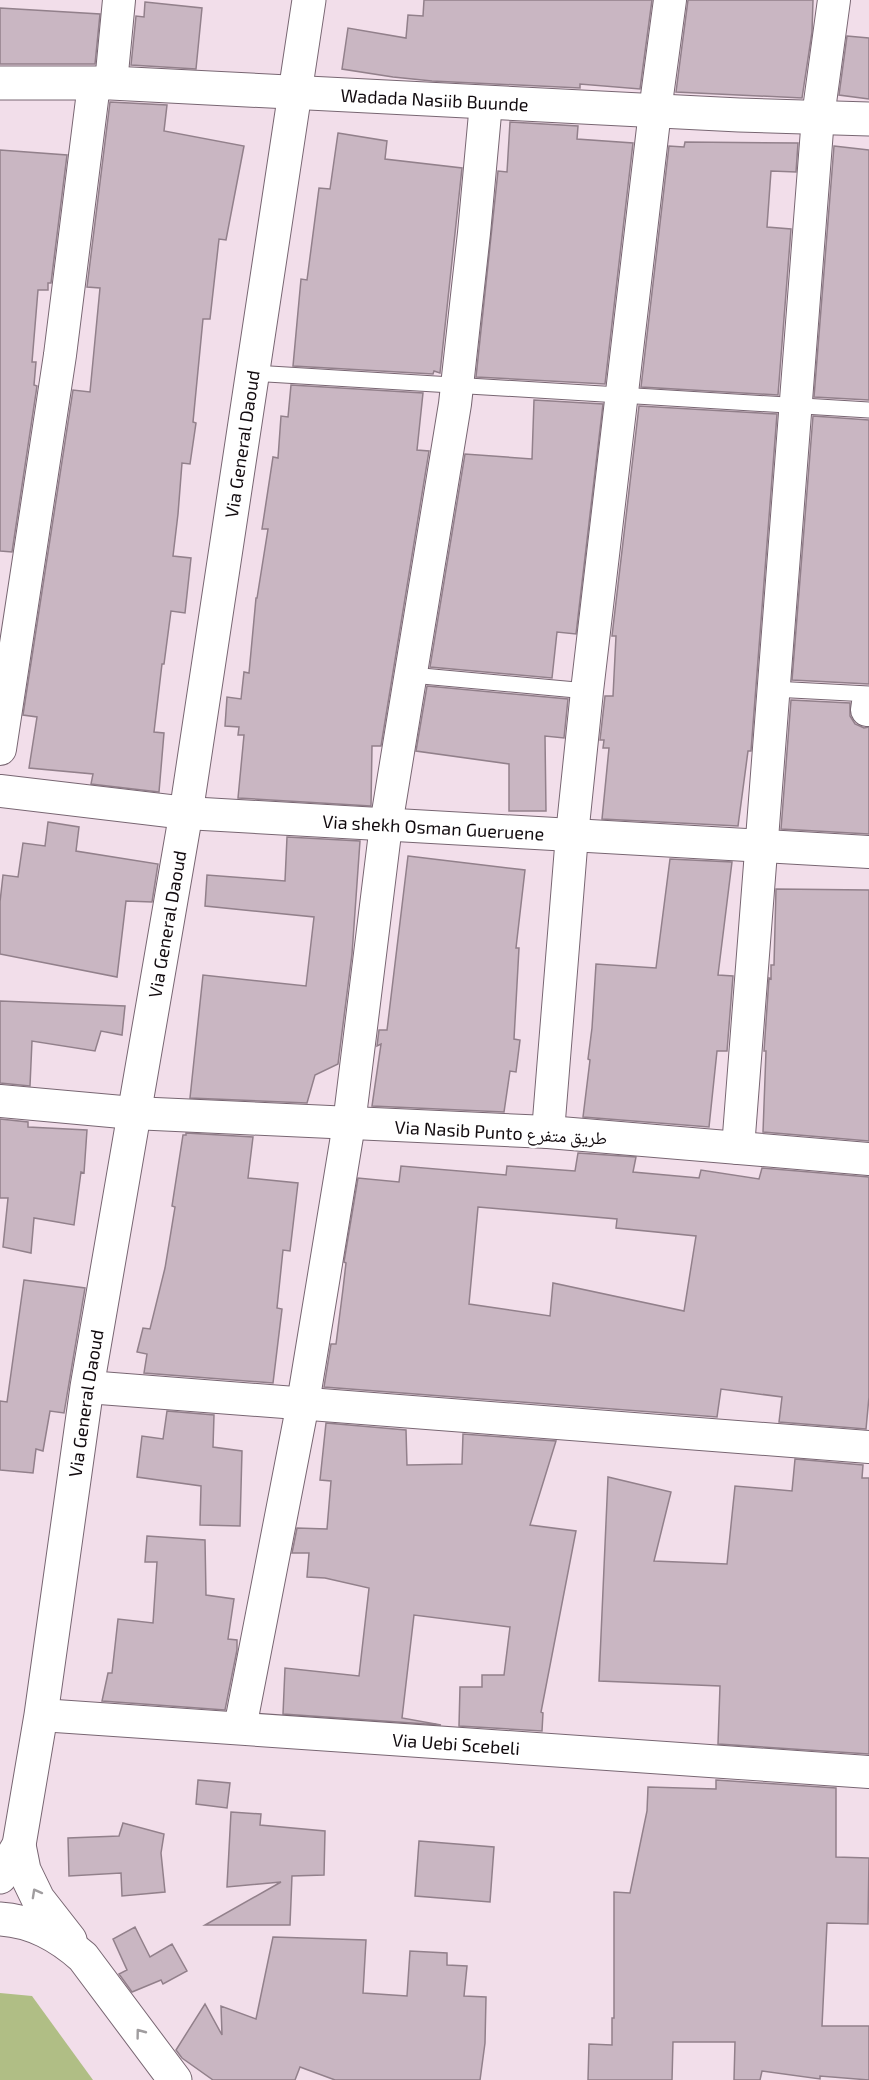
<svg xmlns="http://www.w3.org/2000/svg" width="869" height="2080" font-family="'Exo 2','Noto Naskh Arabic',sans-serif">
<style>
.green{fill:#b0be85}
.building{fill:#c9b6c2;stroke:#92808b;stroke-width:1.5;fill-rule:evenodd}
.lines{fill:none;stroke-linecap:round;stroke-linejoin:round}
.lane-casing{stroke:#786672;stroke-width:17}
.street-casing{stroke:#786672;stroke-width:34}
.secondary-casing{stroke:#786672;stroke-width:35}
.lane{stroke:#fff;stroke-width:15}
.street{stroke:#fff;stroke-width:32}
.secondary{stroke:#fff;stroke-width:33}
.oneway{stroke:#a09d9f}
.labels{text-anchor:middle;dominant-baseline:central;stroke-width:5;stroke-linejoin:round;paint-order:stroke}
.street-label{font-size:18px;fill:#120b0f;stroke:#fff}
</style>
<rect width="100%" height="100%" fill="#f2deea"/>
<!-- green -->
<path class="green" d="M 0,1993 L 32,1996 L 93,2080 L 0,2080 Z"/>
<!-- building -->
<path class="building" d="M 424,0 L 652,0 L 640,89 L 580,84 L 580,88 L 432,81 L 393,77 L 342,69 L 348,28 L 406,38 L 408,15 L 423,16 Z
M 688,0 L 813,0 L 812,32 L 802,98 L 676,92 Z
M 145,2 L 202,8 L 196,69 L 131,65 L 136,16 L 144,17 Z
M 0,8 L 100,14 L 95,64 L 0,64 Z
M 847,36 L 869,38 L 869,99 L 839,95 Z
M 110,102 L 167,105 L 164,131 L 244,146 L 226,240 L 219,239 L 210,319 L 203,319 L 193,422 L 196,423 L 190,464 L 182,463 L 178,514 L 173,556 L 191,558 L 185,613 L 171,611 L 164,664 L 162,664 L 154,732 L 164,733 L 159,792 L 91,784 L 93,774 L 29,768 L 37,717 L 23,715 L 73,390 L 90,392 L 100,288 L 87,287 Z
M 510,122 L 578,126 L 577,139 L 633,143 L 605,384 L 476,377 L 498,171 L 507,172 Z
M 338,133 L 387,141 L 385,159 L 462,168 L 440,373 L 434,371 L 433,374 L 293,366 L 301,279 L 307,280 L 319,188 L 330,189 Z
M 685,142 L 798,143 L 796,172 L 771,171 L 767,227 L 791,229 L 778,395 L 641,387 L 669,146 L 684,147 Z
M 834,146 L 869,150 L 869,400 L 814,397 Z
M 0,150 L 67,155 L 51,283 L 48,283 L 48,290 L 38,290 L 32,362 L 36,362 L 34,385 L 37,386 L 12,552 L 0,551 Z
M 291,385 L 423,393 L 417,450 L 429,451 L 381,746 L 372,746 L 371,806 L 238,798 L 244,735 L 238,735 L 239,727 L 225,726 L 227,697 L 241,699 L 244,672 L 249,673 L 256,598 L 257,598 L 268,529 L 262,529 L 273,457 L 278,458 L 281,416 L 288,417 Z
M 534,400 L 603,404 L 576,634 L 557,632 L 552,678 L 430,667 L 465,454 L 532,459 Z
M 639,406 L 777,414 L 751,751 L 748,751 L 738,826 L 602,819 L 609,748 L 603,748 L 604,740 L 600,740 L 605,696 L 613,696 L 616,636 L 612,636 Z
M 813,416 L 869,420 L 869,684 L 792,680 Z
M 427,686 L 568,699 L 564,738 L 545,736 L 546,811 L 509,811 L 509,764 L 416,751 Z
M 791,700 L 850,703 L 850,716 L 855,724 L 864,728 L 869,727 L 869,834 L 781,829 Z
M 48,822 L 79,827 L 76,851 L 158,864 L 152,902 L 126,901 L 117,977 L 0,954 L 0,902 L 3,875 L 18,877 L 23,843 L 45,846 Z
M 287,837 L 360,841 L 352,954 L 338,1064 L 315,1075 L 307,1103 L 190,1098 L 203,975 L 306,986 L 314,917 L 205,906 L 207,875 L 285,881 Z
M 408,856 L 525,870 L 516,948 L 519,948 L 514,1039 L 520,1040 L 516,1072 L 510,1071 L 504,1112 L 372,1106 L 381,1044 L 377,1046 L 379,1030 L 387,1030 Z
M 670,859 L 732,862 L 718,975 L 733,976 L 727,1051 L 717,1051 L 709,1127 L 583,1117 L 590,1060 L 588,1059 L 592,1028 L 596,964 L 656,968 Z
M 776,889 L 869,890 L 869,1141 L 763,1132 L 766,1051 L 764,1051 L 769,978 L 771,979 L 771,965 L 774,965 Z
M 0,1001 L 125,1006 L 122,1035 L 101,1031 L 95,1051 L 32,1041 L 30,1086 L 0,1083 Z
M 0,1119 L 28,1122 L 28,1127 L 87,1130 L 84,1173 L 81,1172 L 74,1225 L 34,1218 L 31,1253 L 3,1247 L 8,1198 L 0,1198 Z
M 186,1133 L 253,1137 L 248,1178 L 298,1183 L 290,1251 L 283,1250 L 277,1308 L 282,1309 L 273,1383 L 144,1373 L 147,1354 L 137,1352 L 143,1328 L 150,1329 L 165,1268 L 175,1207 L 172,1206 L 183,1135 L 186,1135 Z
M 578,1153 L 636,1157 L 633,1172 L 699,1178 L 701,1170 L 759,1179 L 762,1168 L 869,1177 L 869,1397 L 866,1429 L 779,1422 L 782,1397 L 721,1389 L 717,1417 L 324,1387 L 331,1344 L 336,1344 L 343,1289 L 346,1263 L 344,1262 L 358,1178 L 399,1182 L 401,1166 L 506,1175 L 507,1166 L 575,1171 ZM 478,1207 L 617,1219 L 616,1228 L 696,1236 L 684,1311 L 553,1283 L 550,1316 L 469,1304 Z
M 24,1280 L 85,1288 L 64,1413 L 50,1411 L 43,1451 L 36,1449 L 33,1473 L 0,1470 L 0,1401 L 7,1402 Z
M 167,1411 L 214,1415 L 213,1447 L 242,1451 L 240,1526 L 200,1525 L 201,1486 L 137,1477 L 142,1436 L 163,1439 Z
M 326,1423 L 406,1430 L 407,1465 L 462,1464 L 463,1434 L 556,1441 L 530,1525 L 576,1531 L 541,1712 L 543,1713 L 542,1731 L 459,1726 L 460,1687 L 482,1687 L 482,1675 L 504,1675 L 510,1627 L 414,1615 L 402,1718 L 441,1725 L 283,1714 L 285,1668 L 359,1676 L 369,1588 L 325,1578 L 307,1577 L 309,1553 L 292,1553 L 297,1528 L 327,1529 L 331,1481 L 320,1480 Z
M 795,1459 L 863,1465 L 862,1478 L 869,1478 L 869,1754 L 718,1744 L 720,1686 L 599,1681 L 608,1477 L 671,1492 L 654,1561 L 727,1564 L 735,1486 L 792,1491 Z
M 147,1536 L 205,1540 L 206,1595 L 234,1599 L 228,1639 L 237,1640 L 237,1650 L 225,1710 L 102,1701 L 108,1673 L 112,1673 L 118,1619 L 153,1623 L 157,1562 L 145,1562 Z
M 198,1780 L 230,1783 L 227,1808 L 196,1804 Z
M 716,1780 L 836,1788 L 836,1857 L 869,1858 L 868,1924 L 827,1923 L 822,2026 L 869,2026 L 869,2080 L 820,2076 L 820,2079 L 762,2071 L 760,2080 L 734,2080 L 735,2042 L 673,2042 L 672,2080 L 588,2080 L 589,2044 L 612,2045 L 612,2018 L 614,2018 L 614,1892 L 630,1893 L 647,1811 L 648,1787 L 716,1789 Z
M 231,1812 L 261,1814 L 260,1825 L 325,1831 L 324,1875 L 292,1876 L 290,1925 L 205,1925 L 281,1882 L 227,1887 Z
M 123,1823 L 164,1834 L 161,1853 L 165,1892 L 122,1896 L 121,1873 L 69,1876 L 68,1838 L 119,1836 Z
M 419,1841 L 494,1847 L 490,1902 L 415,1896 Z
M 135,1927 L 150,1957 L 172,1944 L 187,1971 L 163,1984 L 161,1980 L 132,1992 L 119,1974 L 127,1970 L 113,1939 Z
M 273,1937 L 366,1940 L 363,1993 L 407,1996 L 410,1951 L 447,1953 L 447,1965 L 467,1966 L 464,1996 L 486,1997 L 485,2043 L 480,2080 L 335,2080 L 300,2067 L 295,2080 L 213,2080 L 182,2058 L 176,2050 L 205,2004 L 222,2035 L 221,2006 L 256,2019 Z"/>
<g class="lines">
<defs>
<path id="lane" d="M 252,373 L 869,410
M 411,675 L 587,691
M 773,689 L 869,694"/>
<g id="street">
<path d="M 111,83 L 119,0"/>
<path d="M 867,710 L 868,703"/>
<path d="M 0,749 L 60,355 L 94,84"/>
<path id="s1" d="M 0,791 L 186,813 L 869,852"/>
<path d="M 0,1101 L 133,1113 L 548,1132 L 869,1159"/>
<path d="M 548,1132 L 572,835 L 587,691 L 655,111 L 670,0"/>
<path d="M 738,1148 L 818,117 L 834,0"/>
<path d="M 87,1387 L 869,1447"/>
<path id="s2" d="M 41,1715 L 869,1772"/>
<path d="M 240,1728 L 303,1403 L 349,1124 L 386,825 L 455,404 L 474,233 L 486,103"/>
</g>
<g id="secondary">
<path id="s3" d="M 0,83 L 111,83 L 739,115 L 869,119"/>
<path d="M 19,1845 L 24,1870 L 38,1899 L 70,1940"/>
<path id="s4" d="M 0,1877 L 19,1845 L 41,1715 L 87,1387 L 186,813 L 309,0"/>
<path d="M 0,1919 C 33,1921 59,1936 83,1957 L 175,2080"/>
</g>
</defs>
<!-- lane casing -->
<use href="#lane" class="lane-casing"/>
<!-- street casing -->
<use href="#street" class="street-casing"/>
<!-- secondary casing -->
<use href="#secondary" class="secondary-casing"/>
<!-- lane -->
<use href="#lane" class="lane"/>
<!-- street -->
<use href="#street" class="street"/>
<!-- secondary -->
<use href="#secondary" class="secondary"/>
</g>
<!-- one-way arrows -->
<defs><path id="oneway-chevron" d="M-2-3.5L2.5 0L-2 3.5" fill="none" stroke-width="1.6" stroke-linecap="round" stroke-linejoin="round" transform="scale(1.5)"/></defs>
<g class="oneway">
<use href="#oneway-chevron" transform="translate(36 1893) rotate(-119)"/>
<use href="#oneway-chevron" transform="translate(140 2033) rotate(-127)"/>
</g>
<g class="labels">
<!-- street labels -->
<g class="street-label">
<text stroke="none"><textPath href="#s3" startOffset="435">Wadada Nasiib Buunde</textPath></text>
<text stroke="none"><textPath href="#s4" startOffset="1456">Via General Daoud</textPath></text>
<text stroke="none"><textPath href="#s1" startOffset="435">Via shekh Osman Gueruene</textPath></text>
<text stroke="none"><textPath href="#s4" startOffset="970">Via General Daoud</textPath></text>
<text transform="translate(501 1132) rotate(3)">Via Nasib Punto طريق متفرع</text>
<text stroke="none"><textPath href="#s4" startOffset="484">Via General Daoud</textPath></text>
<text stroke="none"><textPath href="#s2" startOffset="416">Via Uebi Scebeli</textPath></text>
</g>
</g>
</svg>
